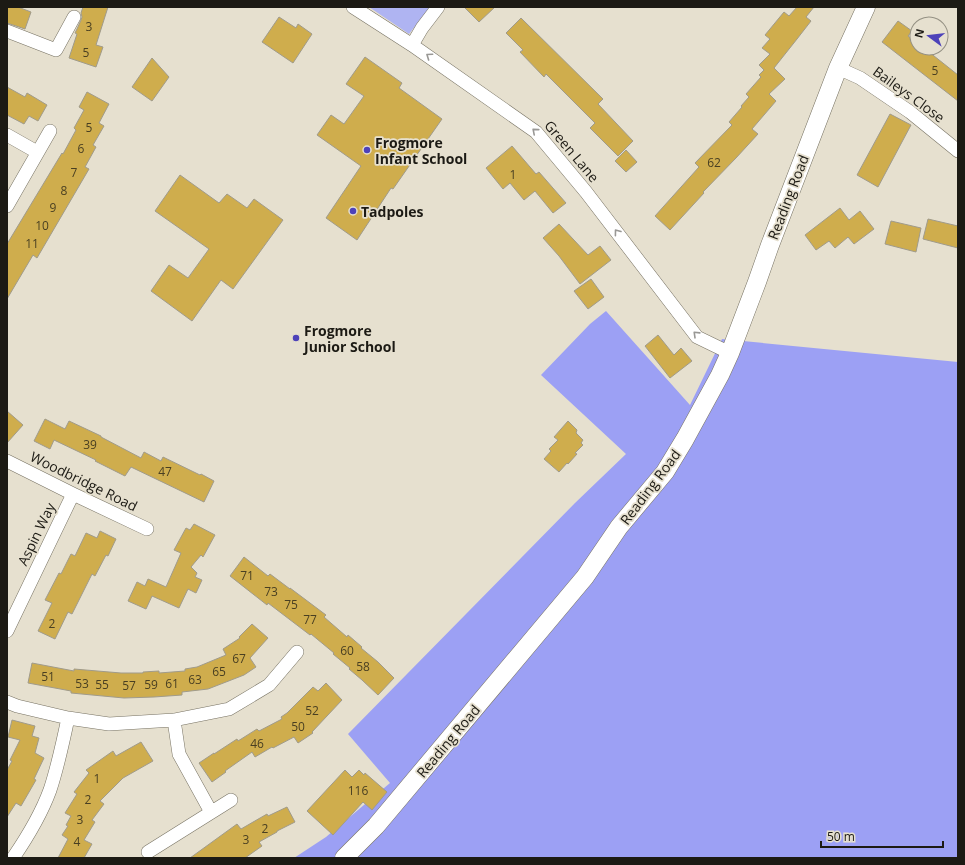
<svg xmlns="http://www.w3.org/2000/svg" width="965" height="865" font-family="'Open Sans',sans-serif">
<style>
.green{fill:#afb4f2}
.forest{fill:#9ca0f4}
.building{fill:#cfad4d;stroke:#a09b8b}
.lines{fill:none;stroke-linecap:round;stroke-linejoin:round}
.street-casing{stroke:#777263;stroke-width:14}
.secondary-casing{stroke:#777263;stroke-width:19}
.street{stroke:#fff;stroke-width:13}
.secondary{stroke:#fff;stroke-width:18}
.oneway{stroke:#999895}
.poi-dot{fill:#4d42b9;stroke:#e6e0cf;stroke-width:1.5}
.labels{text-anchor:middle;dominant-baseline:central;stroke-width:3.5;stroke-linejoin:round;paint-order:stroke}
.number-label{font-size:12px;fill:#493f22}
.street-label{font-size:14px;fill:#1c1a14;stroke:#e6e0cf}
.poi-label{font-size:14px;font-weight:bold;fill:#1c1a14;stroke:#e6e0cf;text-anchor:start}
</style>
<rect width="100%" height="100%" fill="#e6e0cf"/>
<!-- green -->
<path class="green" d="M 369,7 L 430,7 L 409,34 Z"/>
<!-- forest -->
<path class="forest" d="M 606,311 L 690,405 L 722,339 L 958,362 L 958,858 L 294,858 L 326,837 L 390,783 L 348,734 L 575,503 L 626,454 L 541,375 L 590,324 Z"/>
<!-- building -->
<path class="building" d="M 7,7 L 18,7 L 31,12 L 25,29 L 7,23 Z
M 83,7 L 108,7 L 96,45 L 103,47 L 96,67 L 69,58 L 77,34 L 75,33 L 77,29 L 81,20 L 82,17 L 81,13 Z
M 464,7 L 495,7 L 479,22 Z
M 797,7 L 814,7 L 806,17 L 811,21 L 797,39 L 774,68 L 785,79 L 769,94 L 776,101 L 752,129 L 758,134 L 736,158 L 703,192 L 704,193 L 670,230 L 655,216 L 699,167 L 695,163 L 732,125 L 729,122 L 742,107 L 741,106 L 749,97 L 746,94 L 761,77 L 759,75 L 764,70 L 759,65 L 770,54 L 762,48 L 770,39 L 765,35 L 784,12 L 789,16 Z
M 279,17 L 296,28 L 298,24 L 312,34 L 293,63 L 262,42 Z
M 521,18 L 603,99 L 598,104 L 633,141 L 618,156 L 590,128 L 595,123 L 546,74 L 544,77 L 520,52 L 523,50 L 506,33 Z
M 898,21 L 912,31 L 908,36 L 917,43 L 917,48 L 924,48 L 958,75 L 958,101 L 882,42 Z
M 365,57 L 402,83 L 399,88 L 442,119 L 393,189 L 391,188 L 357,240 L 326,218 L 361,166 L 317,135 L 331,115 L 344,124 L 364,96 L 346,84 Z
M 152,58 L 169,77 L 152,101 L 132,87 Z
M 7,87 L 25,97 L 27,93 L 47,105 L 38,121 L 29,116 L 24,124 L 7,115 Z
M 87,92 L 109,104 L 99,123 L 104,126 L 93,145 L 96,147 L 85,167 L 89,169 L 37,258 L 33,255 L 7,299 L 7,244 L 62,153 L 63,154 L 76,130 L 74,128 L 84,110 L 79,107 Z
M 890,114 L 911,125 L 878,187 L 857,175 Z
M 512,146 L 536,174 L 539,172 L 566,203 L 553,213 L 535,191 L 524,200 L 510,183 L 503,189 L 486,168 Z
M 626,150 L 637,162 L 626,172 L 615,161 Z
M 180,175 L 219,203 L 227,194 L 247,208 L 254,199 L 283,220 L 233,289 L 221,280 L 192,321 L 151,291 L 169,265 L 188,278 L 209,249 L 155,211 Z
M 840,208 L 849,220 L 860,211 L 874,229 L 854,244 L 848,237 L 835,248 L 829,241 L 816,250 L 805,235 Z
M 928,219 L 958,226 L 958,248 L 923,239 Z
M 891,221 L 921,228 L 916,252 L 885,244 Z
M 559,224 L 588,255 L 600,246 L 611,260 L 580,284 L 559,256 L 543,238 Z
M 591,279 L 604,297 L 588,309 L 574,291 Z
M 658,335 L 674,355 L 681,348 L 692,361 L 670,378 L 645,346 Z
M 7,411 L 23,425 L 7,443 Z
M 45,419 L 65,429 L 69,421 L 101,436 L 101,437 L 141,458 L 144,452 L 161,461 L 163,457 L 200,475 L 201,474 L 214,481 L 204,502 L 131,467 L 125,476 L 95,461 L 96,460 L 54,440 L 50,449 L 34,441 Z
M 568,421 L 577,430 L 576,433 L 583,440 L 581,443 L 583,445 L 575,453 L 577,454 L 568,464 L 567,463 L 559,472 L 544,459 L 551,451 L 549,449 L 558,440 L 554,437 Z
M 194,524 L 215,535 L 203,557 L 201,555 L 191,567 L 197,573 L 195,577 L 202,580 L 196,593 L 188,589 L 179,608 L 152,596 L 146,609 L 128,601 L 137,582 L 145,586 L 148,579 L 166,587 L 181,553 L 174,550 L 186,528 L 190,530 Z
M 100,531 L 116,539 L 108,556 L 106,555 L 95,576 L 92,574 L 72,614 L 68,612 L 55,639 L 38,631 L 52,603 L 45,600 L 59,573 L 61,574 L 71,554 L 75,556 L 86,533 L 97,538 Z
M 244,557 L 268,576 L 270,574 L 290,589 L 290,588 L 326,615 L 324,617 L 347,637 L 348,635 L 362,647 L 361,648 L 378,662 L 394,678 L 378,695 L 362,680 L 349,669 L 350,668 L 333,654 L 334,653 L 311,634 L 310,635 L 268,603 L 267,605 L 230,576 Z
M 252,624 L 268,638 L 250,658 L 256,667 L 244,675 L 208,689 L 182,692 L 182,695 L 154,697 L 124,698 L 71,693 L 71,691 L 28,683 L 32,663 L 74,671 L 74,669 L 121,673 L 143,673 L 143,672 L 159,671 L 159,673 L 185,671 L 185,669 L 197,667 L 226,655 L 223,649 L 240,638 L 239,637 Z
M 326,683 L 342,700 L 312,732 L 313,733 L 298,743 L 294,737 L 273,748 L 272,747 L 255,757 L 252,752 L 225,771 L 226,772 L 212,782 L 199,763 L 214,753 L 214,754 L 237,739 L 238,741 L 257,729 L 259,731 L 282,719 L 281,717 L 287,713 L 313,687 L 318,691 Z
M 12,720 L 35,726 L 32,736 L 39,738 L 35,753 L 44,758 L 34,779 L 36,780 L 21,806 L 16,803 L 7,817 L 7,770 L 12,761 L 10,760 L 20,740 L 8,737 Z
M 141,742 L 153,761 L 123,778 L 100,801 L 104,804 L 92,820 L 95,822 L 84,840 L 92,844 L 84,858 L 58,858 L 68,839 L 62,835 L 68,826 L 66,825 L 71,816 L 65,813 L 77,794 L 74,792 L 89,773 L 86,770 L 113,751 L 116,756 Z
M 345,770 L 352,777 L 359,770 L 364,775 L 365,773 L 387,792 L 372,810 L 363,802 L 333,835 L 307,811 Z
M 287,807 L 295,822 L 277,831 L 277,832 L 259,842 L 262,846 L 245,858 L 190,858 L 237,824 L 241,829 L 267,814 L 268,816 Z"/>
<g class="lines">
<defs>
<path id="street" d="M 353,7 L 412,45 L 536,132 L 586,192 L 697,337 L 730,353
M 7,31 L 56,50 L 74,17
M 412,45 L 422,28 L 438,7
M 838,68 L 860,78 L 910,112 L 958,151
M 7,135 L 37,152
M 7,206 L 50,131
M 7,461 L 73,494 L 147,529
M 7,631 L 73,494
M 7,702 L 17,706 L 68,718 L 109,724 L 174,720 L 229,709 L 269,685 L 297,652
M 174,720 L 179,754 L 211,812
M 148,852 L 231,800
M 13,858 C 26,839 42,812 50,790 C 58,766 63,742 68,718"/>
<path id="secondary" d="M 344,858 L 376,826 L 585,577 L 619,527 L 665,472 L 685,439 L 720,375 L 730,353 L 757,282 L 770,245 L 838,68 L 866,7"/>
</defs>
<!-- street casing -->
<use href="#street" class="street-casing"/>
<!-- secondary casing -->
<use href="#secondary" class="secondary-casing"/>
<!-- street -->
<use href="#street" class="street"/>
<!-- secondary -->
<use href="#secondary" class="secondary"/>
</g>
<!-- one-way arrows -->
<defs><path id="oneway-chevron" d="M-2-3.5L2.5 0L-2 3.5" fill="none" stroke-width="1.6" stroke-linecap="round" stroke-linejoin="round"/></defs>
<g class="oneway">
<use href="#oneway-chevron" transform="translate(429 56) rotate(-145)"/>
<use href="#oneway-chevron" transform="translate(535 131) rotate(-139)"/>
<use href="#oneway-chevron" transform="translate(617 232) rotate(-127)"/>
<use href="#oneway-chevron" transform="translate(696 334) rotate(-136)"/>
</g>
<!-- markers -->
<g class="poi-dot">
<circle cx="367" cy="150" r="4"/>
<circle cx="353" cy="211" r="4"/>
<circle cx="296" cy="338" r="4"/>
</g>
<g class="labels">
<!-- number labels -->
<g class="number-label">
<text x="89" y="26">3</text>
<text x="86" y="52">5</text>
<text x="935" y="70">5</text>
<text x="89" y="127">5</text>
<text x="81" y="148">6</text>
<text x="714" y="162">62</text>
<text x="74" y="172">7</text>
<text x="513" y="174">1</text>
<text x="64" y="190">8</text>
<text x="53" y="207">9</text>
<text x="42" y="225">10</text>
<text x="32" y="243">11</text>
<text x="90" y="444">39</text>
<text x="165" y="471">47</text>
<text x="247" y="575">71</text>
<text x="271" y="591">73</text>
<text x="291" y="604">75</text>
<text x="310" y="619">77</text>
<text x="52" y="623">2</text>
<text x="347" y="650">60</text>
<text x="239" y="658">67</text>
<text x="363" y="666">58</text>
<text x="219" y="671">65</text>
<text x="48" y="676">51</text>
<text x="195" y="679">63</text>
<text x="82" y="683">53</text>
<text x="172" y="683">61</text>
<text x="102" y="684">55</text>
<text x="151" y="684">59</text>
<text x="129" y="685">57</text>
<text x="312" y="710">52</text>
<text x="298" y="726">50</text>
<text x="257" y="743">46</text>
<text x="97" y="778">1</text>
<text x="358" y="790">116</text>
<text x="88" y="799">2</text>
<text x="80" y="819">3</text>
<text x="265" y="828">2</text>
<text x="246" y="839">3</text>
<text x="77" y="841">4</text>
</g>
<!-- street labels -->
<g class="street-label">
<text transform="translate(909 94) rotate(36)">Baileys Close</text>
<text transform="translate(572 151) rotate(50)">Green Lane</text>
<text transform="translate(788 197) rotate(-69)">Reading Road</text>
<text transform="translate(84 481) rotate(26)">Woodbridge Road</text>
<text transform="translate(650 487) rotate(-53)">Reading Road</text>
<text transform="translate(36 534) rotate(-64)">Aspin Way</text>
<text transform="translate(448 741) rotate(-50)">Reading Road</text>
</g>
<!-- poi labels -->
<g class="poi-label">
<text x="375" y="142">Frogmore<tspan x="375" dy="16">Infant School</tspan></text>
<text x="361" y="211">Tadpoles</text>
<text x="304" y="330">Frogmore<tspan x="304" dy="16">Junior School</tspan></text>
</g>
</g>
<!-- border -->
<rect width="965" height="865" fill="none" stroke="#1c1a14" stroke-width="16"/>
<!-- north arrow -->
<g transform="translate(929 36) rotate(285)"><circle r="19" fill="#e6e0cf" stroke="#959184"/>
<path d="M0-3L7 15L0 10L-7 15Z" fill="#4d42b9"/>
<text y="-6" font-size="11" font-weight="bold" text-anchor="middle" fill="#1c1a14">N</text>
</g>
<!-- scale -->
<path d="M821 841v6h122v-6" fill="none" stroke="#1c1a14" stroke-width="2"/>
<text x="827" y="841" font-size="12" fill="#1c1a14" stroke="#e6e0cf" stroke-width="3" paint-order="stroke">50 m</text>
</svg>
